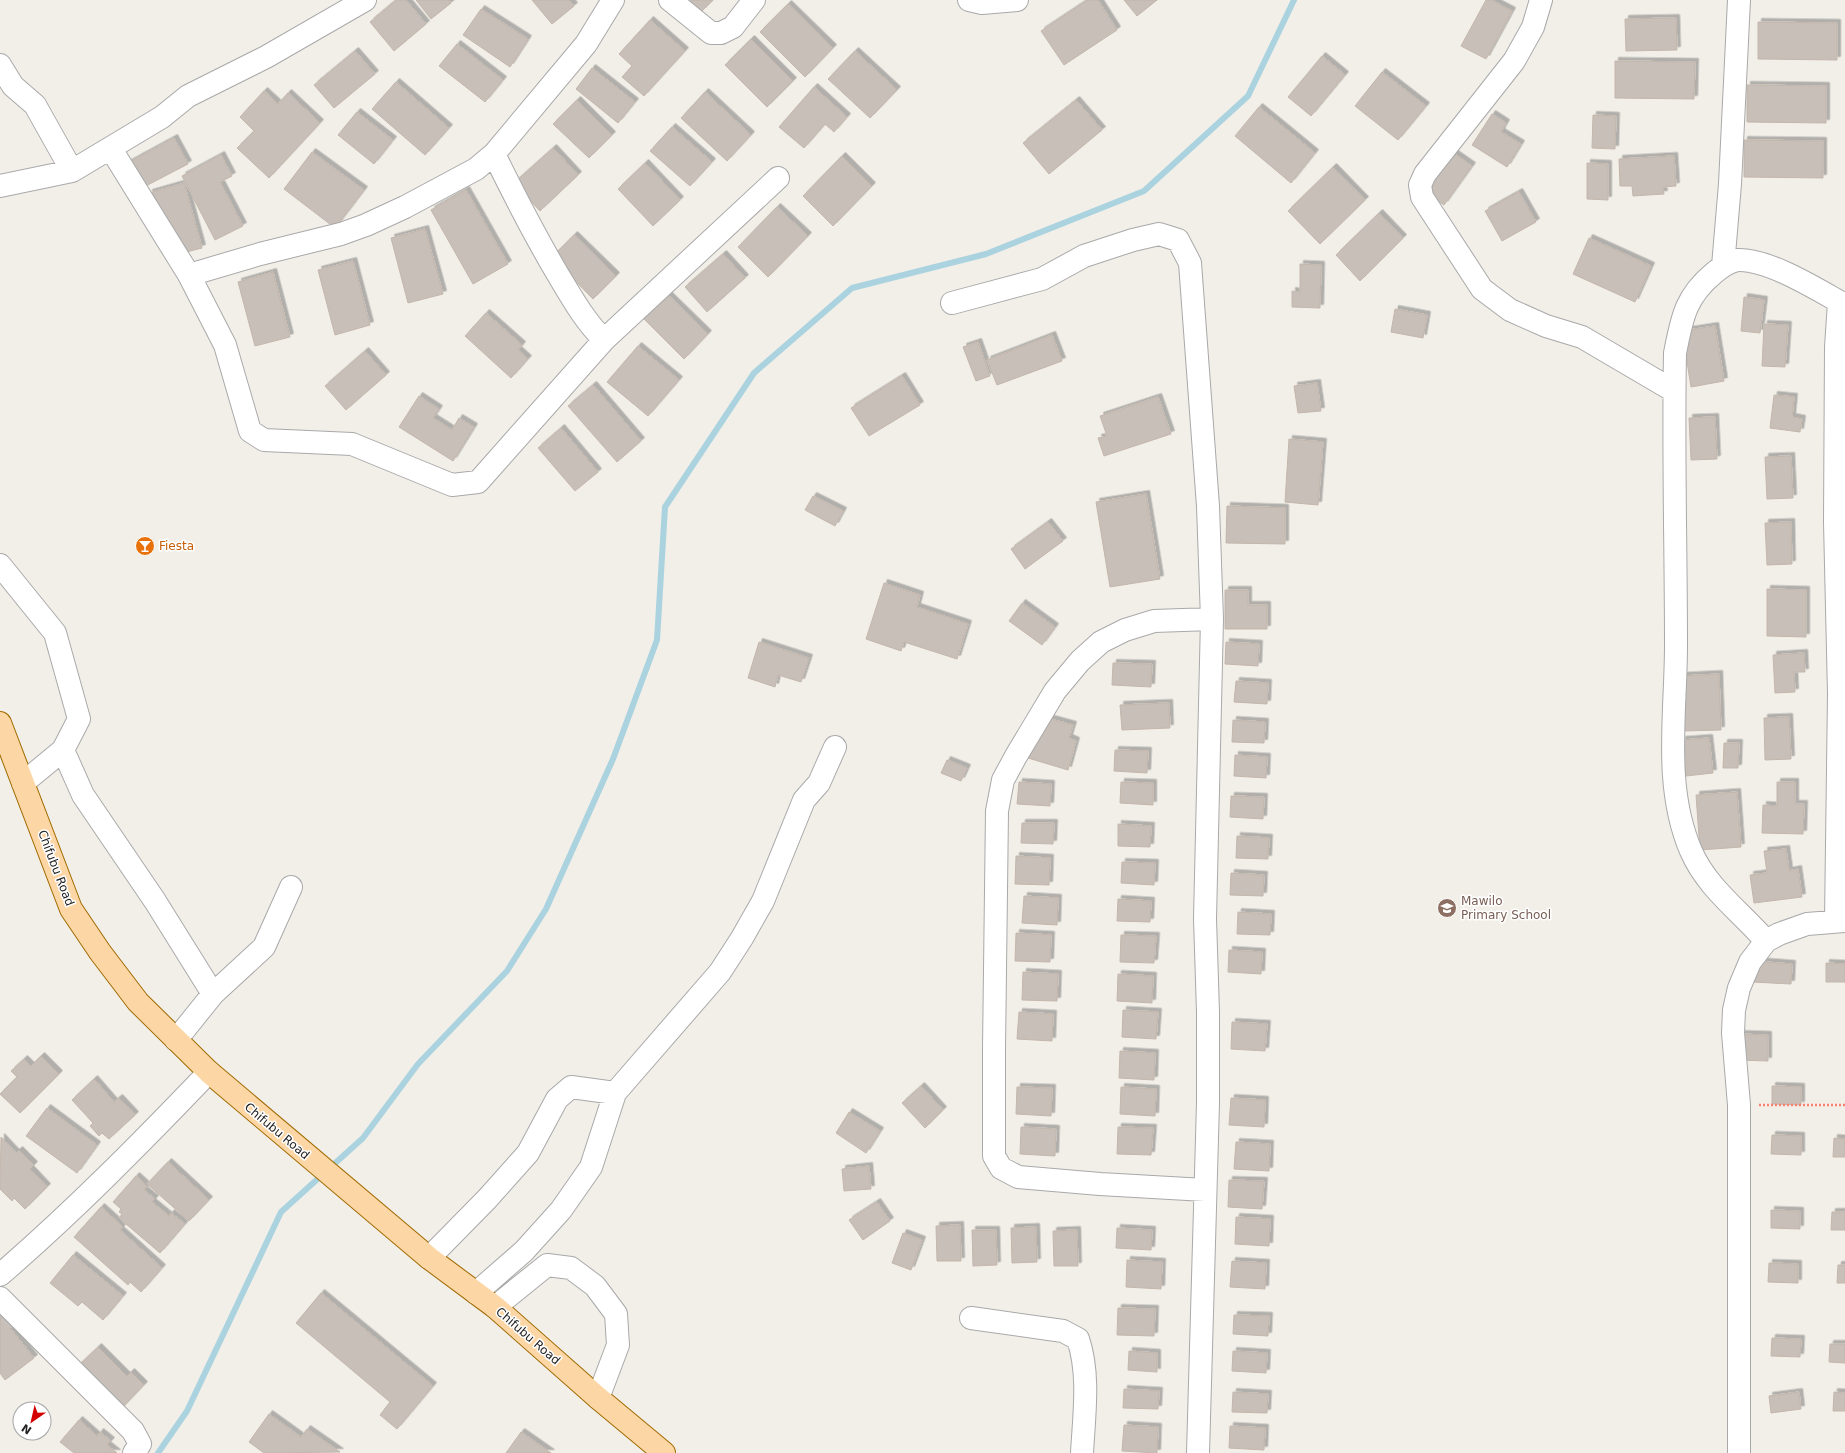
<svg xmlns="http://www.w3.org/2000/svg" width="1845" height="1453" font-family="'DejaVu Sans',sans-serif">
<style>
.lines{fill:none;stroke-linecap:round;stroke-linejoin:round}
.stream{stroke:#aad3df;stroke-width:6}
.building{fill:#c7bfb8;stroke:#c4b6ab;filter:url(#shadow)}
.minor-casing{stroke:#a9a9a9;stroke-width:24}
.major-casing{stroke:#a06b00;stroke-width:24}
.path{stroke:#fa8072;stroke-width:2.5;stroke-dasharray:2 2;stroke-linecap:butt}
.minor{stroke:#fff;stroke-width:22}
.major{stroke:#fcd6a4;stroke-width:22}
.labels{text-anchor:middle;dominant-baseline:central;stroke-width:3;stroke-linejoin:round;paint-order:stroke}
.food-label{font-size:12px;fill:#c56008;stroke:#fff;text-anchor:start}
.street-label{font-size:12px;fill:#222;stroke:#fff}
.education-label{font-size:12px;fill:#785e54;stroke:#fff;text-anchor:start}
</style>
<defs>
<filter id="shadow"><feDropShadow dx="3.5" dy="-3.5" stdDeviation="0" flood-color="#0004"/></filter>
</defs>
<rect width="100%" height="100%" fill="#f2efe9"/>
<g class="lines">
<!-- stream -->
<path class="stream" d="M 158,1453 L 187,1411 L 281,1212 L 363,1138 L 418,1064 L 507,971 L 546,909 L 613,759 L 657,640 L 665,507 L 754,373 L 852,288 L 986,254 L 1144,191 L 1248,96 L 1294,0"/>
</g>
<!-- building -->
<path class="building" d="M 396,0 L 406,0 L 426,24 L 394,51 L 370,22 Z
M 416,0 L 449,0 L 451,3 L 431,19 Z
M 532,0 L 569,0 L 574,6 L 552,24 Z
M 690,0 L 713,0 L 702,11 Z
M 1088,0 L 1098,0 L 1117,30 L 1064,65 L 1041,31 Z
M 1124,0 L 1157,0 L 1137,16 Z
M 1486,0 L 1491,0 L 1512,11 L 1486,59 L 1461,46 Z
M 788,4 L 833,48 L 805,77 L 760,32 Z
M 481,9 L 528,39 L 510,67 L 463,35 Z
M 1676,18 L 1677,50 L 1626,51 L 1625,19 Z
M 650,20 L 685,51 L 644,96 L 622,77 L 632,66 L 619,54 Z
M 1758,22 L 1837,23 L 1837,60 L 1758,59 Z
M 751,39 L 793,81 L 767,107 L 725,65 Z
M 457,44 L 503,80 L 485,102 L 439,66 Z
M 355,51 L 375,74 L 334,108 L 314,85 Z
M 855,51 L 897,90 L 870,118 L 828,79 Z
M 1322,56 L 1345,75 L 1311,116 L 1288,97 Z
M 1615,61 L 1695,62 L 1694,99 L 1615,98 Z
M 592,68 L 635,102 L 618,123 L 576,89 Z
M 1382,72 L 1426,106 L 1398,140 L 1355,106 Z
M 396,82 L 449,128 L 425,155 L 372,109 Z
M 1747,85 L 1826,86 L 1826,123 L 1747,122 Z
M 814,87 L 847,117 L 834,132 L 825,124 L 804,148 L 779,127 Z
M 264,91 L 278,104 L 288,93 L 320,123 L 269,178 L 237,148 L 254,131 L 240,117 Z
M 705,92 L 751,135 L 727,161 L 681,118 Z
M 577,100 L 612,135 L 589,158 L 553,124 Z
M 1076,100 L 1102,130 L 1049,174 L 1023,143 Z
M 1259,107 L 1315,153 L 1291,183 L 1235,136 Z
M 357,112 L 393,140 L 374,164 L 338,135 Z
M 1492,114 L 1506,123 L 1501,132 L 1521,144 L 1507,167 L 1472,145 Z
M 1593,115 L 1616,116 L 1615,149 L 1592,148 Z
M 672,127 L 712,162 L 690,186 L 650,151 Z
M 174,138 L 188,164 L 142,188 L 128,163 Z
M 1744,140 L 1823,141 L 1823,178 L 1744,177 Z
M 553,148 L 578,175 L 540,211 L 514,183 Z
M 1449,150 L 1472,166 L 1444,205 L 1421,189 Z
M 312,152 L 364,190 L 335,228 L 284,189 Z
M 221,155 L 232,176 L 220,182 L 243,226 L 215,240 L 182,176 Z
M 842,156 L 872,186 L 833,226 L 803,196 Z
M 1674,156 L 1676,186 L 1663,187 L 1664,194 L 1633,196 L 1632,186 L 1620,186 L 1619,159 Z
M 645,163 L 680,200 L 653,226 L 618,189 Z
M 1587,163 L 1608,164 L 1608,200 L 1587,199 Z
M 1333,167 L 1365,200 L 1320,244 L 1288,211 Z
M 184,183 L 202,248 L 167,257 L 149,193 Z
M 466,190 L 508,264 L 473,284 L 431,210 Z
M 1519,192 L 1536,222 L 1502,241 L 1485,211 Z
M 777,207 L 808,236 L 768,277 L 738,247 Z
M 1379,213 L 1403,238 L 1360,281 L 1336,255 Z
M 425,229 L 443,294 L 408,303 L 391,238 Z
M 574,235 L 616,276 L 593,299 L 552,257 Z
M 1589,238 L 1651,266 L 1635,302 L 1573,274 Z
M 723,254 L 745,278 L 707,312 L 685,287 Z
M 353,261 L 370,325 L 335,335 L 318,270 Z
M 1300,264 L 1321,265 L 1320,308 L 1292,307 L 1292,291 L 1300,292 Z
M 273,272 L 290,337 L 255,346 L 238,282 Z
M 668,295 L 708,334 L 684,359 L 644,319 Z
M 1744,297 L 1764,300 L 1760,333 L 1741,331 Z
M 1395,309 L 1427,315 L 1423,338 L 1391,332 Z
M 486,313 L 522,345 L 518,350 L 528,359 L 511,378 L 465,336 Z
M 1764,324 L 1788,325 L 1785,367 L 1762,366 Z
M 1715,326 L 1724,381 L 1691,387 L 1682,331 Z
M 1052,335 L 1062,361 L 997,385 L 987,360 Z
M 978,342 L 990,376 L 976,381 L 963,347 Z
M 638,346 L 679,380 L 648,416 L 607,382 Z
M 365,351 L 386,375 L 346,410 L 325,386 Z
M 902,376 L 920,405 L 869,436 L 851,408 Z
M 1317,383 L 1321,411 L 1298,413 L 1294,386 Z
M 593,385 L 641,441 L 617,462 L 568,406 Z
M 1774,395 L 1794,397 L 1792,417 L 1802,419 L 1800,432 L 1770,428 Z
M 419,396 L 439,409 L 433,418 L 452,430 L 459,418 L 474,427 L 453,461 L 399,427 Z
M 1158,397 L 1171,434 L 1104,456 L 1098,438 L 1107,436 L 1100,416 Z
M 1715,417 L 1717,459 L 1691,460 L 1689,418 Z
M 561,428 L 598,472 L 575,491 L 538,448 Z
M 1289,439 L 1323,442 L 1318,505 L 1285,502 Z
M 1791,456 L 1793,498 L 1767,499 L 1765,457 Z
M 1146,494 L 1160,579 L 1110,587 L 1096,502 Z
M 813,496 L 843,511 L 835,526 L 805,510 Z
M 1227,506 L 1285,508 L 1285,544 L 1226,543 Z
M 1048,522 L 1063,541 L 1025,569 L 1011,549 Z
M 1791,522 L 1792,564 L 1767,565 L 1765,523 Z
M 884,583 L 920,595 L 917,607 L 968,624 L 957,659 L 904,642 L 901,651 L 866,639 Z
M 1767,589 L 1806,590 L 1806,637 L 1767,636 Z
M 1225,590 L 1248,590 L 1248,605 L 1267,605 L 1267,629 L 1225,629 Z
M 1022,603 L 1055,627 L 1042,645 L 1009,621 Z
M 759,642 L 809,658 L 801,682 L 778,675 L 775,687 L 748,678 Z
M 1226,642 L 1259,644 L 1258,666 L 1225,664 Z
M 1804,653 L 1805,672 L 1794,672 L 1795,692 L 1775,693 L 1773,655 Z
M 1113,663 L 1152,664 L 1151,687 L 1112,685 Z
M 1719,674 L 1721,730 L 1683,731 L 1681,676 Z
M 1236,681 L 1268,683 L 1267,704 L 1234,702 Z
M 1169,703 L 1170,728 L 1122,730 L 1120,705 Z
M 1040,716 L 1073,725 L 1069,738 L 1076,741 L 1068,770 L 1028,758 Z
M 1789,717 L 1791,759 L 1765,760 L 1764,718 Z
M 1233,720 L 1265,722 L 1264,743 L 1232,742 Z
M 1709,738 L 1713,773 L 1686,776 L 1682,740 Z
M 1724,743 L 1739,743 L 1738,768 L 1723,768 Z
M 1115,750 L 1148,751 L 1147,773 L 1114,771 Z
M 1235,755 L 1267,757 L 1266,778 L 1234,776 Z
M 947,760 L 967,768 L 961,781 L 941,773 Z
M 1019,782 L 1051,784 L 1050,806 L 1017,804 Z
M 1121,782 L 1153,783 L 1153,805 L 1120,803 Z
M 1777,782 L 1795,782 L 1795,804 L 1804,804 L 1803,834 L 1762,833 L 1763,805 L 1777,806 Z
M 1737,792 L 1741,847 L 1700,850 L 1696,795 Z
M 1231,796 L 1264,797 L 1263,819 L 1230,817 Z
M 1022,823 L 1054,823 L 1053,844 L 1021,843 Z
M 1118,824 L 1151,826 L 1150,847 L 1118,846 Z
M 1237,836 L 1269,838 L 1268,859 L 1236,858 Z
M 1786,849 L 1789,871 L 1798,869 L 1802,897 L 1754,903 L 1750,875 L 1767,873 L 1764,851 Z
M 1016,856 L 1050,858 L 1049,885 L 1015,884 Z
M 1122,862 L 1155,863 L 1154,885 L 1121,883 Z
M 1231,873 L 1264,875 L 1263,896 L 1230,895 Z
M 1024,896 L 1058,898 L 1057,925 L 1022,923 Z
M 1118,899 L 1151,901 L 1150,922 L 1117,921 Z
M 1238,912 L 1271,914 L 1270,935 L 1237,934 Z
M 1016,933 L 1051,935 L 1050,962 L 1015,961 Z
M 1121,935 L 1156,936 L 1154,963 L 1120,962 Z
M 1229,950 L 1262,952 L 1261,974 L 1228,972 Z
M 1753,961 L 1792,964 L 1791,984 L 1752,982 Z
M 1826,963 L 1845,964 L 1845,982 L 1826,982 Z
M 1023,972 L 1058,974 L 1057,1001 L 1022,1000 Z
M 1118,974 L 1153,976 L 1152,1003 L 1117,1001 Z
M 1123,1010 L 1158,1012 L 1156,1039 L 1122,1037 Z
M 1019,1012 L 1053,1014 L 1052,1041 L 1017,1039 Z
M 1232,1022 L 1267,1024 L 1265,1051 L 1231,1049 Z
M 1738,1034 L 1768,1035 L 1768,1061 L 1737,1060 Z
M 1120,1051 L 1155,1053 L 1154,1080 L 1119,1078 Z
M 41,1056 L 59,1074 L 20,1113 L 0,1094 L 17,1077 L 11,1071 L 24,1059 L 31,1066 Z
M 94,1079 L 114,1102 L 119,1098 L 135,1115 L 109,1139 L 102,1133 L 99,1136 L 90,1126 L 93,1123 L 72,1100 Z
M 921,1086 L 943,1110 L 925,1128 L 902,1103 Z
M 1772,1086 L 1801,1087 L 1801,1105 L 1772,1104 Z
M 1017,1087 L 1052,1088 L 1051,1116 L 1016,1114 Z
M 1121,1087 L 1156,1089 L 1155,1116 L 1120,1114 Z
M 1231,1098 L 1265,1100 L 1264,1127 L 1229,1125 Z
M 47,1108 L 97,1145 L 77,1173 L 26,1136 Z
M 849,1112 L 880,1131 L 866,1153 L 836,1133 Z
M 1021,1127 L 1056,1129 L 1055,1156 L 1020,1154 Z
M 1118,1127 L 1153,1128 L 1151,1155 L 1117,1154 Z
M 1772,1135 L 1801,1136 L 1801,1155 L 1771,1154 Z
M 1,1137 L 16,1153 L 19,1150 L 34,1165 L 30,1169 L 47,1187 L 25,1209 L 14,1198 L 12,1201 L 0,1189 Z
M 1834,1138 L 1845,1139 L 1845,1157 L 1833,1157 Z
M 1236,1142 L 1270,1144 L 1269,1171 L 1234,1169 Z
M 168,1162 L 209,1200 L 189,1221 L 147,1184 Z
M 869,1166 L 871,1189 L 844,1191 L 842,1169 Z
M 136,1176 L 147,1186 L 144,1190 L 155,1199 L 152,1202 L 169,1216 L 171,1213 L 185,1224 L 160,1253 L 119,1218 L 122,1214 L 119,1212 L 121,1209 L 113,1202 Z
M 1229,1180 L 1264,1181 L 1262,1209 L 1228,1207 Z
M 877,1202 L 890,1221 L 863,1240 L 849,1220 Z
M 101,1207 L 123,1227 L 120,1230 L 162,1268 L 141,1292 L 130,1282 L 128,1285 L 74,1237 Z
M 1771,1210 L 1800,1211 L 1800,1229 L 1771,1228 Z
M 1832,1212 L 1845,1212 L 1845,1230 L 1831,1230 Z
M 1236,1217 L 1270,1219 L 1269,1246 L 1235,1244 Z
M 960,1225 L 961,1261 L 937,1261 L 936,1226 Z
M 1036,1227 L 1037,1262 L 1012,1263 L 1011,1228 Z
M 1117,1228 L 1152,1230 L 1151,1250 L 1116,1248 Z
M 972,1230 L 996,1230 L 997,1265 L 973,1266 Z
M 1077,1230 L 1078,1266 L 1054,1266 L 1053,1231 Z
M 903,1233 L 922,1240 L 911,1270 L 892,1263 Z
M 73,1255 L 123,1296 L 103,1320 L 82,1302 L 78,1306 L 50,1283 Z
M 1127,1260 L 1162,1262 L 1161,1289 L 1126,1287 Z
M 1232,1261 L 1266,1263 L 1265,1289 L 1230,1287 Z
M 1769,1263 L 1798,1264 L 1798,1283 L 1768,1282 Z
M 1838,1265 L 1845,1265 L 1845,1283 L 1837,1283 Z
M 321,1293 L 433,1386 L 397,1429 L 380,1415 L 390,1402 L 296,1323 Z
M 0,1305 L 15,1324 L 10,1328 L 34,1358 L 5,1380 L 0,1373 Z
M 1118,1308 L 1155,1309 L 1154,1336 L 1117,1335 Z
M 1234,1315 L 1269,1316 L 1268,1336 L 1233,1334 Z
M 1772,1338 L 1801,1339 L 1800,1357 L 1771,1356 Z
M 1830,1344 L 1845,1344 L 1845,1363 L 1829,1362 Z
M 98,1347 L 127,1376 L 131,1372 L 144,1385 L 119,1411 L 76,1368 Z
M 1129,1351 L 1157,1353 L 1157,1372 L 1128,1370 Z
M 1233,1351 L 1267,1353 L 1266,1373 L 1232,1371 Z
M 1124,1389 L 1159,1391 L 1158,1409 L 1123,1408 Z
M 1233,1392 L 1268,1394 L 1267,1413 L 1232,1412 Z
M 1799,1392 L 1801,1409 L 1771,1413 L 1769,1396 Z
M 1834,1392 L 1845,1393 L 1845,1411 L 1833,1411 Z
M 269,1414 L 301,1437 L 307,1429 L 340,1452 L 264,1453 L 249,1442 Z
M 79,1420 L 97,1436 L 100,1432 L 111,1441 L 107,1445 L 117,1453 L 74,1453 L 60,1442 Z
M 1124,1425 L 1158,1427 L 1157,1453 L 1122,1451 Z
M 1230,1426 L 1265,1428 L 1264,1450 L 1229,1448 Z
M 521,1432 L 551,1453 L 506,1453 Z"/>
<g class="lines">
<defs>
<path id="minor" d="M 670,0 L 711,33 L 721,33 L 733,27 L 754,0
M 969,0 L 982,3 L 1017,0
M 1541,0 L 1533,27 L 1514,61 L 1425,174 L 1420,185 L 1422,197 L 1482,289 L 1510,310 L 1546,326 L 1582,337 L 1674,391
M 0,65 L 13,86 L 35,105 L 72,171 L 162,117 L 188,96 L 266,57 L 365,0
M 111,149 L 189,275 L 225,345 L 250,431 L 264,440 L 352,444 L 452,485 L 478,482 L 604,340
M 494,154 C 514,195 534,234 557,273 C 572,298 584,320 604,340 L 778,178
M 0,186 L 72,171
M 1723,266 L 1730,184 L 1739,0
M 189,275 L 260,254 L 341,234 L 366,225 L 405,207 L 476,169 L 494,154 L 586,44 L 613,0
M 952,303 L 1042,279 L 1084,256 L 1133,240 L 1159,234 L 1178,240 L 1190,263 L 1208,506 L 1212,619 L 1205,919 L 1208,1012 L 1208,1103 L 1198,1453
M 0,565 L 55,633 L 79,719 L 63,750 L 23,783
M 63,750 L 83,795 L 155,901 L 213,994
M 1836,921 L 1839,694 L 1835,522 L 1836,347 L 1839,302
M 1766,941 C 1740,911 1707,888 1691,851 C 1663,786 1676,714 1676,645 C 1676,548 1673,451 1675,353 C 1682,318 1685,297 1714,273 C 1721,267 1729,261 1738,260 C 1769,259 1818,290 1845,305
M 176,1040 L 213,994 L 264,947 L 291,887
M 1205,1190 L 1100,1184 L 1018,1177 L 1001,1168 L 994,1156 L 994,1049 L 997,811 L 1003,780 L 1016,756 L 1055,691 L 1080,661 L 1101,642 L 1125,630 L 1154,621 L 1212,619
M 429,1258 L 487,1199 L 528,1153 L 557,1099 L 571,1087 L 615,1093
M 0,1275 C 74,1211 141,1143 209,1072
M 476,1293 L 524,1251 L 561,1210 L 591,1167 L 615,1093 L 720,972 L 742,938 L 763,901 L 804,800 L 819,783 L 835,747
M 0,1298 L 133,1431 L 140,1444 L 134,1453
M 495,1307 L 547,1265 L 571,1268 L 595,1286 L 616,1314 L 618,1345 L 598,1398
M 971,1318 L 1063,1331 L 1078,1339 C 1090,1374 1084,1416 1082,1453
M 1739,1453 L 1739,1105 L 1733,1033 L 1734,1010 L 1739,988 L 1750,962 L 1766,941 L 1779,934 L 1807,924 L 1845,921"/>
<path id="major" d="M 0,723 L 71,909 L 100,952 L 138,1002 L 209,1072 L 429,1258 L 495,1307 L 598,1398 L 664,1453"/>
</defs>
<!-- minor casing -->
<use href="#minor" class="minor-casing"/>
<!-- major casing -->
<use href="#major" class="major-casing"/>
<!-- path -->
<path class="path" d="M 1759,1105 L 1845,1105"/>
<!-- minor -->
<use href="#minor" class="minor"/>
<!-- major -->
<use href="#major" class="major"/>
</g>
<!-- icons -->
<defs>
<symbol id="bar-disc" viewBox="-11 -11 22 22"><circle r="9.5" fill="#e8710a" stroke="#fff"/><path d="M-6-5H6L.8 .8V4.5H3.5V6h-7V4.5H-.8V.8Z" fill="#fff"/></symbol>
<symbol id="school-disc" viewBox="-11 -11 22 22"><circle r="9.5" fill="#8d6e63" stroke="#fff"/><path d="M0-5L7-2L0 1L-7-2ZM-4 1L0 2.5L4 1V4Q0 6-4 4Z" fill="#fff"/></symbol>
</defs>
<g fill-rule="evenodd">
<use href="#bar-disc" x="134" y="535" width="22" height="22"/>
<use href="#school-disc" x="1436" y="897" width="22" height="22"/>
</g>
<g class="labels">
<!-- food labels -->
<g class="food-label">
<text x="159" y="546">Fiesta</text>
</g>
<!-- street labels -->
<g class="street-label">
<text transform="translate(56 868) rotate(69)">Chifubu Road</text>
<text transform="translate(277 1131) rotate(40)">Chifubu Road</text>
<text transform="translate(528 1336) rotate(41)">Chifubu Road</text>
</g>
<!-- education labels -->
<g class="education-label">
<text x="1461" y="901">Mawilo<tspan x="1461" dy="14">Primary School</tspan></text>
</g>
</g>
<!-- north arrow -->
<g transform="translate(32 1421) rotate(214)"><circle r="19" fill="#ffffff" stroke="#a7a7a7"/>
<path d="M0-3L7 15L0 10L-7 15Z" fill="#d40000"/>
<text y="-6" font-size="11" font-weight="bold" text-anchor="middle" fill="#222222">N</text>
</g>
</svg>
